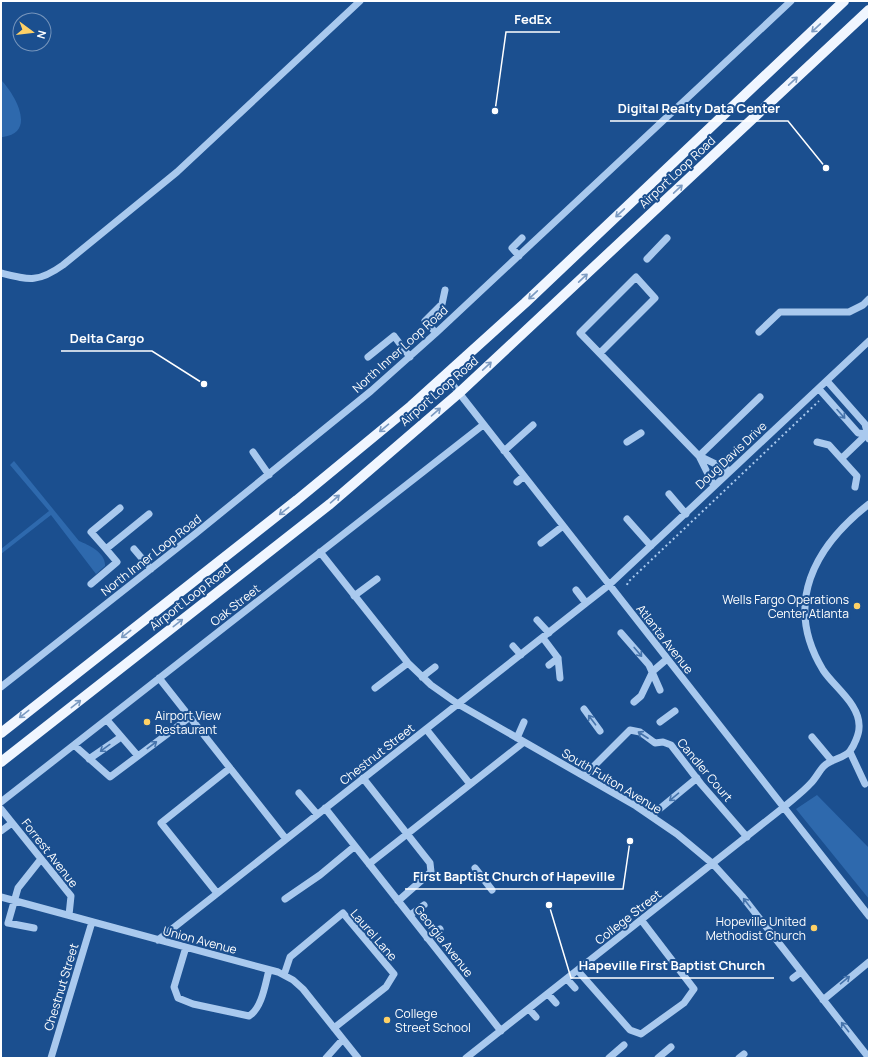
<svg xmlns="http://www.w3.org/2000/svg" width="870" height="1059" font-family="Manrope,sans-serif">
<style>
.green{fill:#2e69ad}
.lines{fill:none;stroke-linecap:round;stroke-linejoin:round}
.path{stroke:#a9c9ee;stroke-width:2;stroke-dasharray:2 3;stroke-linecap:butt}
.minor{stroke:#a9c9ee;stroke-width:7}
.major{stroke:#f0f6ff;stroke-width:10}
.oneway{stroke:#7b9ac1}
.oneway2{stroke:#4674ac}
.poi-dot{fill:#ffd166;stroke:#1b4f8f;stroke-width:1.5}
.labels{text-anchor:middle;dominant-baseline:central;stroke-width:4;stroke-linejoin:round;paint-order:stroke}
.street-label{font-size:12px;fill:#fff;stroke:#1b4f8f}
.poi-label{font-size:12px;fill:#fff;stroke:#1b4f8f;text-anchor:end}
.leader{fill:none;stroke:#fff;stroke-width:1.5}
.callout-dot{fill:#fff;stroke:#1b4f8f;stroke-width:1.5}
.callout-label{font-size:13px;text-anchor:middle;font-weight:bold;fill:#fff;stroke:#1b4f8f;stroke-width:4;stroke-linejoin:round;paint-order:stroke}
</style>
<rect width="100%" height="100%" fill="#1b4f8f"/>
<!-- green -->
<path class="green" d="M 1,80 C 15,94 37,133 3,137 L 1,137 Z
M 14,461 L 79,541 C 89,545 106,553 105,566 L 96,574 L 51,515 L 1,554 L 1,549 L 49,511 L 10,465 Z
M 817,795 L 869,848 L 869,899 L 796,809 Z"/>
<g class="lines">
<!-- path -->
<path class="path" d="M 627,585 L 628,582 L 819,401"/>
<!-- minor -->
<path class="minor" d="M 519,256 L 512,248 L 522,238
M 647,259 L 667,238
M 1,273 C 29,280 38,283 63,265 L 177,172 L 360,1
M 759,332 L 780,312 L 849,312 L 863,305 L 869,299
M 436,333 L 425,321 L 442,304 L 445,290
M 600,353 L 655,298 L 636,277 L 580,333 L 699,456 L 714,486
M 368,357 L 394,336 L 410,357
M 445,375 L 869,916
M 827,381 L 865,424 L 869,439
M 819,389 L 858,433 L 867,434
M 627,442 L 641,433
M 817,442 L 829,445 L 857,476 L 855,487
M 504,451 L 533,425
M 253,452 L 269,475
M 699,456 L 760,397
M 699,456 L 730,471
M 842,458 L 869,432
M 517,482 L 524,476
M 669,494 L 686,514
M 627,519 L 651,546
M 541,543 L 563,526
M 106,549 L 91,532 L 120,508
M 134,549 L 151,569
M 320,552 L 408,663 L 431,685 L 458,704 L 636,806 L 677,834 L 713,864 L 742,896 L 869,1058
M 91,584 L 117,562 L 106,549 L 149,514
M 576,590 L 586,603
M 354,596 L 377,579
M 537,620 L 549,633
M 621,633 L 649,665 L 660,690
M 543,638 L 558,658 L 560,678
M 513,646 L 521,655
M 549,665 L 558,658
M 422,677 L 435,667
M 159,678 L 286,839
M 1,687 L 195,534 L 371,391 L 436,333 L 791,1
M 375,688 L 408,663
M 634,702 L 641,696 L 653,671 L 667,659
M 584,709 L 600,731
M 107,720 L 138,756
M 660,722 L 675,711
M 426,729 L 470,784
M 812,737 L 832,761
M 517,738 L 524,722
M 74,745 L 110,777 L 190,717
M 850,752 L 865,784
M 89,759 L 121,737
M 584,776 L 630,730 L 640,732 L 655,743 L 663,742 L 671,745 L 701,784 L 747,837
M 363,778 L 430,863 L 431,872 L 398,901
M 299,793 L 317,814
M 1,802 L 483,425
M 325,808 L 501,1031
M 1,809 L 71,896 L 69,915
M 651,816 L 697,778
M 1,831 L 12,823
M 369,864 L 524,742
M 475,868 L 492,890
M 217,893 L 161,823 L 230,768
M 1,897 L 278,972 L 293,980 L 303,989 L 358,1058
M 285,899 L 320,875 L 355,846
M 410,915 L 424,905
M 34,928 L 8,923 L 18,888 L 41,859
M 427,938 L 440,929
M 158,940 L 609,585 L 869,341
M 186,947 L 174,987 L 178,998 L 193,1004 L 249,1016 C 262,1008 265,985 269,970
M 578,971 L 630,1030 L 641,1034 L 684,1003 L 694,989 L 642,921
M 284,975 L 290,957 L 343,913 L 394,974 L 386,987 L 334,1028
M 793,978 L 801,972
M 567,979 L 575,988
M 548,994 L 556,1003
M 823,1000 L 869,962
M 529,1009 L 536,1017
M 51,1058 L 92,922
M 326,1058 L 343,1039
M 466,1058 L 784,807 C 793,799 803,792 811,783 C 816,778 819,771 824,766 C 831,759 845,758 850,751 C 854,746 859,734 859,728 C 861,705 834,687 823,670 C 783,604 814,547 869,504
M 609,1058 L 624,1045
M 658,1058 L 671,1047
M 739,1058 L 744,1054"/>
<!-- major -->
<path class="major" d="M 1,733 L 297,500 L 411,406 L 525,303 L 844,1
M 1,762 L 330,504 L 459,393 L 869,10"/>
</g>
<!-- one-way arrows -->
<defs><path id="oneway-shaft" d="M-6 0H5M1.5-3L5.5 0L1.5 3" fill="none" stroke-width="1.6" stroke-linecap="round" stroke-linejoin="round"/></defs>
<g class="oneway">
<use href="#oneway-shaft" transform="translate(816 28) rotate(137)"/>
<use href="#oneway-shaft" transform="translate(793 81) rotate(-43)"/>
<use href="#oneway-shaft" transform="translate(678 189) rotate(-43)"/>
<use href="#oneway-shaft" transform="translate(620 213) rotate(137)"/>
<use href="#oneway-shaft" transform="translate(583 278) rotate(-43)"/>
<use href="#oneway-shaft" transform="translate(533 295) rotate(137)"/>
<use href="#oneway-shaft" transform="translate(487 366) rotate(-43)"/>
<use href="#oneway-shaft" transform="translate(436 412) rotate(-41)"/>
<use href="#oneway-shaft" transform="translate(384 428) rotate(140)"/>
<use href="#oneway-shaft" transform="translate(335 499) rotate(-41)"/>
<use href="#oneway-shaft" transform="translate(284 511) rotate(142)"/>
<use href="#oneway-shaft" transform="translate(178 623) rotate(-38)"/>
<use href="#oneway-shaft" transform="translate(126 634) rotate(142)"/>
<use href="#oneway-shaft" transform="translate(76 704) rotate(-38)"/>
<use href="#oneway-shaft" transform="translate(24 714) rotate(142)"/>
</g>
<g class="oneway2">
<use href="#oneway-shaft" transform="translate(841 414) rotate(48)"/>
<use href="#oneway-shaft" transform="translate(638 652) rotate(50)"/>
<use href="#oneway-shaft" transform="translate(592 720) rotate(-127)"/>
<use href="#oneway-shaft" transform="translate(643 735) rotate(-147)"/>
<use href="#oneway-shaft" transform="translate(152 745) rotate(-37)"/>
<use href="#oneway-shaft" transform="translate(105 748) rotate(144)"/>
<use href="#oneway-shaft" transform="translate(674 797) rotate(140)"/>
<use href="#oneway-shaft" transform="translate(747 903) rotate(-128)"/>
<use href="#oneway-shaft" transform="translate(845 980) rotate(-40)"/>
<use href="#oneway-shaft" transform="translate(845 1027) rotate(-128)"/>
</g>
<!-- markers -->
<g class="poi-dot">
<circle cx="857" cy="606" r="4"/>
<circle cx="147" cy="722" r="4"/>
<circle cx="814" cy="928" r="4"/>
<circle cx="387" cy="1020" r="4"/>
</g>
<g class="labels">
<!-- street labels -->
<g class="street-label">
<text transform="translate(677 172) rotate(-43)">Airport Loop Road</text>
<text transform="translate(400 349) rotate(-42)">North Inner Loop Road</text>
<text transform="translate(439 391) rotate(-41)">Airport Loop Road</text>
<text transform="translate(731 455) rotate(-43)">Doug Davis Drive</text>
<text transform="translate(151 555) rotate(-38)">North Inner Loop Road</text>
<text transform="translate(190 597) rotate(-38)">Airport Loop Road</text>
<text transform="translate(235 605) rotate(-38)">Oak Street</text>
<text transform="translate(665 639) rotate(52)">Atlanta Avenue</text>
<text transform="translate(377 754) rotate(-38)">Chestnut Street</text>
<text transform="translate(705 770) rotate(50)">Candler Court</text>
<text transform="translate(612 781) rotate(31)">South Fulton Avenue</text>
<text transform="translate(50 853) rotate(52)">Forrest Avenue</text>
<text transform="translate(628 917) rotate(-38)">College Street</text>
<text transform="translate(374 935) rotate(49)">Laurel Lane</text>
<text transform="translate(200 940) rotate(15)">Union Avenue</text>
<text transform="translate(444 941) rotate(52)">Georgia Avenue</text>
<text transform="translate(61 987) rotate(-73)">Chestnut Street</text>
</g>
<!-- poi labels -->
<g class="poi-label">
<text x="849" y="599">Wells Fargo Operations<tspan x="849" dy="14">Center Atlanta</tspan></text>
<text x="155" y="715" text-anchor="start">Airport View<tspan x="155" dy="14">Restaurant</tspan></text>
<text x="806" y="921">Hopeville United<tspan x="806" dy="14">Methodist Church</tspan></text>
<text x="395" y="1013" text-anchor="start">College<tspan x="395" dy="14">Street School</tspan></text>
</g>
</g>
<!-- callouts -->
<path class="leader" d="M495 111L506 32H560M826 168L788 121H610M204 384L152 351H61M630 841L623 889H405M549 905L571 978H774"/>
<g class="callout-dot">
<circle cx="495" cy="111" r="4"/>
<circle cx="826" cy="168" r="4"/>
<circle cx="204" cy="384" r="4"/>
<circle cx="630" cy="841" r="4"/>
<circle cx="549" cy="905" r="4"/>
</g>
<g class="callout-label">
<text x="533" y="24">FedEx</text>
<text x="699" y="113">Digital Realty Data Center</text>
<text x="107" y="343">Delta Cargo</text>
<text x="514" y="881">First Baptist Church of Hapeville</text>
<text x="672" y="970">Hapeville First Baptist Church</text>
</g>
<!-- border -->
<rect width="870" height="1059" fill="none" stroke="#ffffff" stroke-width="4"/>
<!-- north arrow -->
<g transform="translate(32 32) rotate(105)"><circle r="19" fill="#1b4f8f" stroke="#7695bc"/>
<path d="M0-3L7 15L0 10L-7 15Z" fill="#ffd166"/>
<text y="-6" font-size="11" font-weight="bold" text-anchor="middle" fill="#ffffff">N</text>
</g>
</svg>
